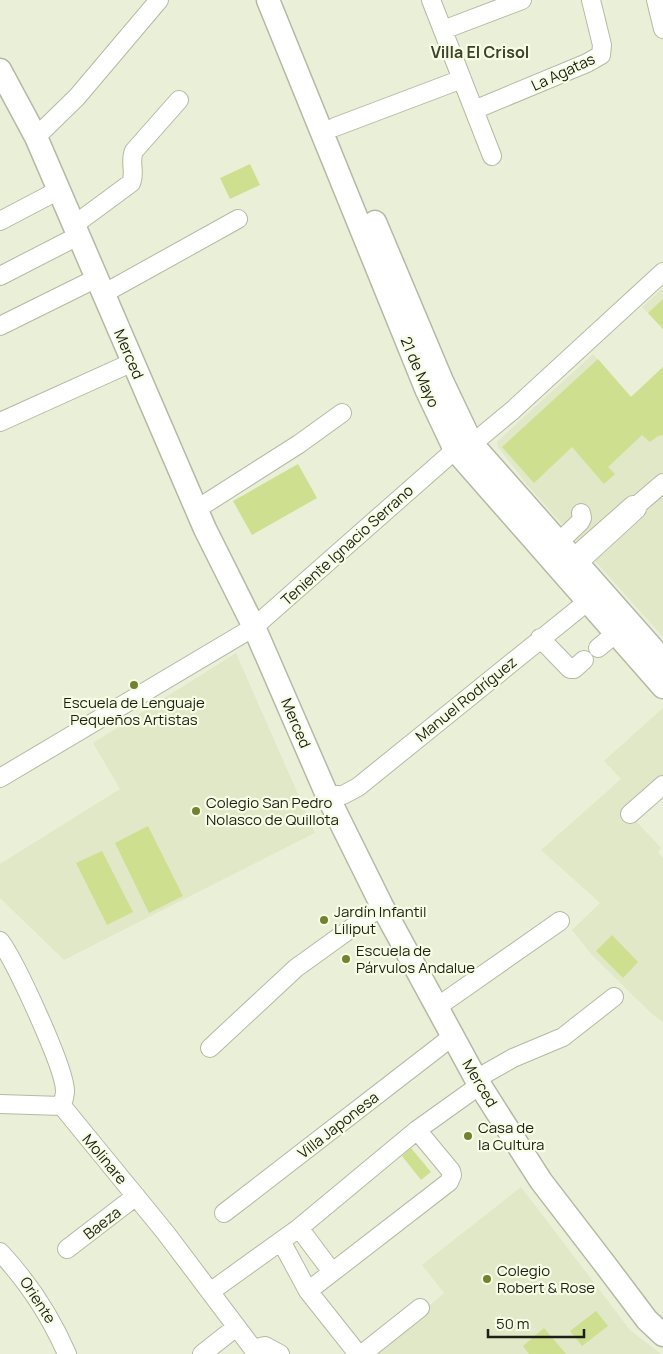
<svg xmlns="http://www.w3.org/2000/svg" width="663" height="1354" font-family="Manrope,sans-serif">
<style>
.built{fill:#e0e8c7}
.green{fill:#cedf90}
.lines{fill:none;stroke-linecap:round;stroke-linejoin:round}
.minor-casing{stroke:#b4baa2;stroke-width:20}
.major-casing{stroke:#b4baa2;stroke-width:25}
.minor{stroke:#fff;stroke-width:18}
.major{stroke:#fff;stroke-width:22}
.poi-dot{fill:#738130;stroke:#f7fde4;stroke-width:2}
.labels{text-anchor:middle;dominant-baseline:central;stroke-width:4.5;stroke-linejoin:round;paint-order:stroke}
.street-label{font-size:15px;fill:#1d1f16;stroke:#f7fde4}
.poi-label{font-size:15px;fill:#1d1f16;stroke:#f7fde4;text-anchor:start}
.neighbourhood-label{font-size:16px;font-weight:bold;fill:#3d422e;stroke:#f7fde4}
</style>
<rect width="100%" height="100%" fill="#e9f0d7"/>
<!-- built -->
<path class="built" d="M 663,288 L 663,329 L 642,307 Z
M 593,354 L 631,397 L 663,367 L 663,637 L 528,486 L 498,447 L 497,442 L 501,438 Z
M 236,653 L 315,833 L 64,960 L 0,898 L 0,864 L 120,789 L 93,743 Z
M 663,708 L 663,797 L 636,821 L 661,848 L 658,852 L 663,858 L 663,1022 L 652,1014 L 591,954 L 572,930 L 600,903 L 541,850 L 621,779 L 604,761 Z
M 521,1187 L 630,1330 L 661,1354 L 373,1354 L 444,1293 L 422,1265 Z"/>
<!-- green -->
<path class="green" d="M 250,164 L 260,185 L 230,199 L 220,178 Z
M 663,299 L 663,329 L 648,313 Z
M 598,359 L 631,397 L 663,367 L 663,435 L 658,436 L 650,442 L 642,435 L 608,467 L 615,474 L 604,484 L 572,447 L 534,483 L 502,447 Z
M 298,464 L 317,498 L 252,535 L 233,501 Z
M 148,826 L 183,896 L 149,913 L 115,843 Z
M 102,851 L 133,912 L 107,925 L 76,863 Z
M 612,935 L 638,962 L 623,978 L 596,951 Z
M 411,1148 L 431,1172 L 421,1180 L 402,1156 Z
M 596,1311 L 608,1326 L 582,1346 L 570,1331 Z
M 544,1328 L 566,1354 L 529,1354 L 523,1346 Z"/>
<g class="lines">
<defs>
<path id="minor" d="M 431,0 L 492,156
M 656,0 L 663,29
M 443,30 L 522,0
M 474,110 L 587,63 L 601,55 L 602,45 L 591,0
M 335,127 L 462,79
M 36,137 L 77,97 L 159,0
M 0,221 L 59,190
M 74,225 L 131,183 C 136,172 129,162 134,151 L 179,100
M 0,276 L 78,236
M 103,294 L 238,219
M 0,326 L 97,278
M 0,422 L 133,362
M 635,507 L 663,483
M 197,509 L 299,444 L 342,413
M 559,542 L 580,522 L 582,518 L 581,513
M 573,558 L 633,505 L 637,509 L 577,564
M 540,638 L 570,669 L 574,669 L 584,660
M 598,648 L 615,634
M 0,778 L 254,627 L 455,450 L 472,444 L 513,410 L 663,272
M 327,795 L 343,795 L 358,787 L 598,593
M 630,814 L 663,785
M 0,941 C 15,961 65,1068 65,1091 C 65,1096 63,1101 62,1106 L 165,1232 L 257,1354
M 437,1007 L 560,921
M 210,1048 L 296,968 L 382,906
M 476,1079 L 513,1058 L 563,1037 L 614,997
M 0,1104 L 62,1106
M 224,1213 L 453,1036
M 299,1228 L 332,1272
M 281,1241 L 308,1291 L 358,1354
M 67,1249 L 136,1196
M 0,1252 C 29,1283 50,1315 67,1354
M 308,1291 L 449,1182 L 452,1175 L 451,1171 L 417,1130
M 210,1292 L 299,1228 L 417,1130 L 480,1085
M 253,1349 L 265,1346 L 280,1354
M 202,1354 L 235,1328
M 362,1354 L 420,1308"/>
<path id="major" d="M 268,0 L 427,391 L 455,450 L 663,687
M 0,70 L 36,137 L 205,529 L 254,627 L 327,795 L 382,906 L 476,1079 L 516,1142 L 541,1181 L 604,1263 L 647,1320 L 663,1335
M 375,222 L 442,381 L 472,444 L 663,660"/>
</defs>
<!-- minor casing -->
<use href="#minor" class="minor-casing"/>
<!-- major casing -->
<use href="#major" class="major-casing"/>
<!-- minor -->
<use href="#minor" class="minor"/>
<!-- major -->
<use href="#major" class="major"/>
</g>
<!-- markers -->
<g class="poi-dot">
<circle cx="134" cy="685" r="5"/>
<circle cx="196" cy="811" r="5"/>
<circle cx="324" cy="920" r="5"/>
<circle cx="346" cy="959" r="5"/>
<circle cx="468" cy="1136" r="5"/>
<circle cx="487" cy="1279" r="5"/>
</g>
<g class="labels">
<!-- street labels -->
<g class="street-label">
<text transform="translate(563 72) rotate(-25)">La Agatas</text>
<text transform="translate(129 354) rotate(67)">Merced</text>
<text transform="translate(420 372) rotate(67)">21 de Mayo</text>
<text transform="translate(347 545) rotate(-42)">Teniente Ignacio Serrano</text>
<text transform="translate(466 699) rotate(-39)">Manuel Rodríguez</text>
<text transform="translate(296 723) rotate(67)">Merced</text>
<text transform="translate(480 1083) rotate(59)">Merced</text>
<text transform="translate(338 1125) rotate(-38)">Villa Japonesa</text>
<text transform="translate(105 1159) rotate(50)">Molinare</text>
<text transform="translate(102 1223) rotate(-38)">Baeza</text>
<text transform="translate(38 1300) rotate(57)">Oriente</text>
</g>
<!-- poi labels -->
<g class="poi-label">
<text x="134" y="702" text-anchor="middle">Escuela de Lenguaje<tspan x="134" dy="17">Pequeños Artistas</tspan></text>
<text x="206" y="802">Colegio San Pedro<tspan x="206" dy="17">Nolasco de Quillota</tspan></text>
<text x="334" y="911">Jardín Infantil<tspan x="334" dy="17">Liliput</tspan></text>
<text x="356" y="950">Escuela de<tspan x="356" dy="17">Párvulos Andalue</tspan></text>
<text x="478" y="1127">Casa de<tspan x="478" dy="17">la Cultura</tspan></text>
<text x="497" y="1270">Colegio<tspan x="497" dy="17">Robert &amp; Rose</tspan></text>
</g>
<!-- neighbourhood labels -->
<g class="neighbourhood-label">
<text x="480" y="52">Villa El Crisol</text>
</g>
</g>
<!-- scale -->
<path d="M488 1329v8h96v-8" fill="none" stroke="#1d1f16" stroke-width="2.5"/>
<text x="496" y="1329" font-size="15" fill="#1d1f16" stroke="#f7fde4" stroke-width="4" paint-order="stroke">50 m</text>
</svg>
